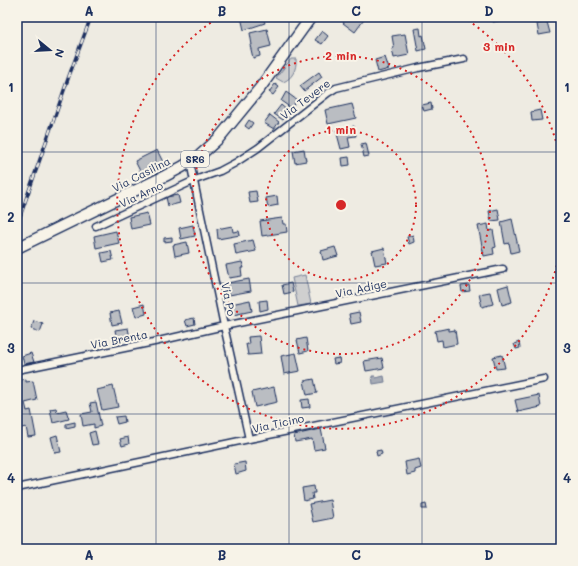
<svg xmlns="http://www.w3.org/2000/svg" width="578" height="566" font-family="Mali,sans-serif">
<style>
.green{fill:#cfcfcf;stroke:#757f96}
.water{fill:#a6abb5;stroke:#6e7992}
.building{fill:#babdc2;stroke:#1b2f5e}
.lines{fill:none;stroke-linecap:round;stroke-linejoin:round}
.street-casing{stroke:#1b2f5e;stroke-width:9}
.primary-casing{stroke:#1b2f5e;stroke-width:13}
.street{stroke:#f7f3e8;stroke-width:6}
.primary{stroke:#f7f3e8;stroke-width:10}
.rail-casing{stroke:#1b2f5e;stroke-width:3.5}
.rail{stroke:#f7f3e8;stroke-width:2;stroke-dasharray:6;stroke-linecap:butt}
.grid{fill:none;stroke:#1b2f5e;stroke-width:1;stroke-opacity:0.55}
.ring{fill:none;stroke:#d62828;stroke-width:2;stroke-dasharray:2 4}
.labels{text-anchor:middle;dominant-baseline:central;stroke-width:4;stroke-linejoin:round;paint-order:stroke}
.shield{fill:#f7f3e8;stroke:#5d6a87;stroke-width:1}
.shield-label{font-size:10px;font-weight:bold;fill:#1b2f5e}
.street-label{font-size:11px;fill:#1b2f5e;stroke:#f7f3e8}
.centre{fill:#d62828;stroke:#f7f3e8;stroke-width:2}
.ring-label{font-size:12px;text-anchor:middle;font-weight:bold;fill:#d62828;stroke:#f7f3e8;stroke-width:4;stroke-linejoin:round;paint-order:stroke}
.neatline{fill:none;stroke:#1b2f5e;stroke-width:1.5}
.grid-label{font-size:13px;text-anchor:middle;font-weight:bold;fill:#1b2f5e}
</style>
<rect width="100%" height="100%" fill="#eeebe2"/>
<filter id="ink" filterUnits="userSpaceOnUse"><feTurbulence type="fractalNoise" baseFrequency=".025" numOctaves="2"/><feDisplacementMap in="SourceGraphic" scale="8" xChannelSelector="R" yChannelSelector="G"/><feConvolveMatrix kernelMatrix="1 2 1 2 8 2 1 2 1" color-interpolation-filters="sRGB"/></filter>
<g filter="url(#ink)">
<!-- green -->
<path class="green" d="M 291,59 L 296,59 C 297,69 292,79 283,82 L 276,78 Z
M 305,275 L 311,304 L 298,306 L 292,278 Z"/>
<!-- water -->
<path class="water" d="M 372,376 L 375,376 L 376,378 L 384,376 L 385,382 L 373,384 Z"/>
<!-- building -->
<path class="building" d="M 241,17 L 263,17 L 265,23 L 244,30 Z
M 347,17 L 366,17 L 355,32 L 343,23 Z
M 492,17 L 504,17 L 504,20 L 493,22 Z
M 547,22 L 550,33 L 539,35 L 537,24 Z
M 420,28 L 421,36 L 423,35 L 426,49 L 418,51 L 414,29 Z
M 267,29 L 271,46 L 259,49 L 260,56 L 253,58 L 250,45 L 252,45 L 250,33 Z
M 322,31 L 328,36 L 322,44 L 315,40 Z
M 405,34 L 409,55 L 394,58 L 392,49 L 394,48 L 392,36 Z
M 385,57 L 389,69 L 378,72 L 375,60 Z
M 319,72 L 322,77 L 304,91 L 300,86 Z
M 275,84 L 279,87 L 273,95 L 269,92 Z
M 286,92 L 297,100 L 291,108 L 281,101 Z
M 431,103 L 432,109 L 424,111 L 422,105 Z
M 352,104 L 356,118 L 328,124 L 325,110 Z
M 281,105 L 289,112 L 283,120 L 274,114 Z
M 540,110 L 542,120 L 532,121 L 531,112 Z
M 270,115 L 279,122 L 274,129 L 264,123 Z
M 249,120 L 253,123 L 249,129 L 245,126 Z
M 354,126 L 356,136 L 348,137 L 350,147 L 341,149 L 336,130 Z
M 366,143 L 369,156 L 364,157 L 361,144 Z
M 304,149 L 306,161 L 295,163 L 293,151 Z
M 157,150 L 163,162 L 141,173 L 135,161 Z
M 349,157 L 350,165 L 343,166 L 342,158 Z
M 256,191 L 258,202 L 250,203 L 248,192 Z
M 178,195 L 180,203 L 168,206 L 166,197 Z
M 277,196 L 278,205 L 268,207 L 266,198 Z
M 498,209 L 500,220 L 491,221 L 489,211 Z
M 147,213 L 150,225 L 131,229 L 129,217 Z
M 282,218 L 283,224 L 286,224 L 287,232 L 262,236 L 260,221 Z
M 512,219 L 519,251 L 511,253 L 509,243 L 505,244 L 501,222 Z
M 488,224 L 489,231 L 493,230 L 496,247 L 493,248 L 494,254 L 484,256 L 478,226 Z
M 193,225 L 195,236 L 181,239 L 179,228 Z
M 232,226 L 233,232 L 239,231 L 240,235 L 218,239 L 217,229 Z
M 116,231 L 119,243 L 96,248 L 94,236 Z
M 413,235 L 414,242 L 409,244 L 407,237 Z
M 172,237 L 172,241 L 164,242 L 164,238 Z
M 253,240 L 256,251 L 236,255 L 234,244 Z
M 187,242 L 189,253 L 175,256 L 173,245 Z
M 335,247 L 338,256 L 323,260 L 321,251 Z
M 384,248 L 387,263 L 375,265 L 372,251 Z
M 111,251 L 113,260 L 103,262 L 101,253 Z
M 242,262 L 244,268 L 241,268 L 242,276 L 229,278 L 226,265 Z
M 249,279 L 251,291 L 229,295 L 227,283 Z
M 291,283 L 293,292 L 284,294 L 282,285 Z
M 469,285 L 470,291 L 462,292 L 461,286 Z
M 508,285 L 512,302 L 502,305 L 498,288 Z
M 490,292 L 493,304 L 482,307 L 479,294 Z
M 250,300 L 252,311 L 233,315 L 231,304 Z
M 267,300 L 268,309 L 260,311 L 259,301 Z
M 144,304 L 146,314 L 136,317 L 133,307 Z
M 119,311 L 122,323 L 112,325 L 110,313 Z
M 359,312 L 361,322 L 351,324 L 349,314 Z
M 194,318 L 195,324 L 187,326 L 185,320 Z
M 34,321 L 43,324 L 40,332 L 31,329 Z
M 128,328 L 130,338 L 117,341 L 115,330 Z
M 449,328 L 449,331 L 455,330 L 457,344 L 443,347 L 442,340 L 437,341 L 435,331 Z
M 259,336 L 261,354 L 248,355 L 246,344 L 249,344 L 248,337 Z
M 306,338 L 308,351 L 300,353 L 297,340 Z
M 519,342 L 520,348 L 516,349 L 514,344 Z
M 31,353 L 34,362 L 24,364 L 22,356 Z
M 296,353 L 300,371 L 284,374 L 281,356 Z
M 502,355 L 505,368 L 496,369 L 493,357 Z
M 339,358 L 340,363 L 334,364 L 333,359 Z
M 382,358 L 384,368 L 366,371 L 364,361 Z
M 26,379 L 26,382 L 33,381 L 37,400 L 25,403 L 27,411 L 31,410 L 36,436 L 28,437 L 26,427 L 17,429 L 17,381 Z
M 314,379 L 317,393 L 307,395 L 304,381 Z
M 113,386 L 118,407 L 102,410 L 97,390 Z
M 274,387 L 277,402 L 255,407 L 252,392 Z
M 539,395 L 541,407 L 518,412 L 515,400 Z
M 309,399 L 310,407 L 302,408 L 301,400 Z
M 96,402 L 101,426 L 94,428 L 94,424 L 83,426 L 81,414 L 92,412 L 90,403 Z
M 56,408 L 57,412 L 66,410 L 69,419 L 53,423 L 50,409 Z
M 124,416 L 125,422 L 117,424 L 115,417 Z
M 75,422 L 75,426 L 66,428 L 66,424 Z
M 321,429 L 325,448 L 314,450 L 312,439 L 295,442 L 294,435 Z
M 95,431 L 98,444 L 92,445 L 89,433 Z
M 57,435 L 61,452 L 55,453 L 51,437 Z
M 128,437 L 129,444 L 122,446 L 120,439 Z
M 381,450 L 382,454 L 377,456 L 376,451 Z
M 419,459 L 421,468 L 415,470 L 415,473 L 407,475 L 405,462 Z
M 245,462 L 246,471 L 236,474 L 234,464 Z
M 314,486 L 315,493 L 312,493 L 313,499 L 304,501 L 302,488 Z
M 330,500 L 333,518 L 313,522 L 309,504 Z
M 426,504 L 427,509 L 422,509 L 422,505 Z"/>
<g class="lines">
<defs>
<path id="street" d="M 190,162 L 224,326 L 249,439
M 96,226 L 195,180 L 220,171 L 235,163 L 258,148 L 328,93 L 336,88 L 418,68 L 464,59
M 17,370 L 154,342 L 224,326 L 503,269
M 17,488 L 249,439 L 544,379"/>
<path id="primary" d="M 17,248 L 165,176 L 182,167 L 198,157 L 207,149 L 219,138 L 260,88 L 311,17"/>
</defs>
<!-- street casing -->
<use href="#street" class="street-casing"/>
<!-- primary casing -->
<use href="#primary" class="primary-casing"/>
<!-- street -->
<use href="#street" class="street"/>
<!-- primary -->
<use href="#primary" class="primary"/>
<defs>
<path id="rail" d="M 17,225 L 69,76 L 91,17"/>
</defs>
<!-- rail casing -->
<use href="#rail" class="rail-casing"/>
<!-- rail -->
<use href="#rail" class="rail"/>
</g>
</g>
<!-- grid -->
<path class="grid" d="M 156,17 L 156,549M 289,17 L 289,549M 422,17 L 422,549M 17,152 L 561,152M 17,283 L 561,283M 17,414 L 561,414"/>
<!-- distance rings -->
<g class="ring">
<circle cx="341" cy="205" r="75"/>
<circle cx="341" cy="205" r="149"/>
<path d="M561 248A224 224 0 1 1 219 17M463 17A224 224 0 0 1 561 162"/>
</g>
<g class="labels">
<!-- shield labels -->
<rect class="shield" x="181" y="151" width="28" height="16" rx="3"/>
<g class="shield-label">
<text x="195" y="159">SR6</text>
</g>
<!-- street labels -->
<g class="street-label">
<text transform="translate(305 99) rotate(-37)">Via Tevere</text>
<text transform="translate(141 174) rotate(-27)">Via Casilina</text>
<text transform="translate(141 194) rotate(-25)">Via Arno</text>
<text transform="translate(361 288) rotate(-12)">Via Adige</text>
<text transform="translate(229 299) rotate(79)">Via Po</text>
<text transform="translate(119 339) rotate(-11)">Via Brenta</text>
<text transform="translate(278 423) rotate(-12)">Via Ticino</text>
</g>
</g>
<circle cx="341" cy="205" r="6" class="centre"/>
<g class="ring-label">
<text x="499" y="51">3 min</text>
<text x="341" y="60">2 min</text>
<text x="341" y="134">1 min</text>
</g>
<!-- margin -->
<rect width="578" height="566" fill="none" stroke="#f7f3e8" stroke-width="44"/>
<!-- north arrow -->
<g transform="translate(50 50) rotate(108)" stroke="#f7f3e8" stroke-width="3" paint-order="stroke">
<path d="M0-3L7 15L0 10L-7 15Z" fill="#1b2f5e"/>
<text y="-6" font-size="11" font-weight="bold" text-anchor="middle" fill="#1b2f5e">N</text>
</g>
<rect x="22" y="22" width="534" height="522" class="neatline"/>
<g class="grid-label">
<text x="89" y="16">A</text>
<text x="222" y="16">B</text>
<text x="356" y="16">C</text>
<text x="489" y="16">D</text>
<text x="11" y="92">1</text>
<text x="567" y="92">1</text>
<text x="11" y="222">2</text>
<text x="567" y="222">2</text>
<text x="11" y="353">3</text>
<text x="567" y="353">3</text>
<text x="11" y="483">4</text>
<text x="567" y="483">4</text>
<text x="89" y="560">A</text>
<text x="222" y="560">B</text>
<text x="356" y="560">C</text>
<text x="489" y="560">D</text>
</g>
</svg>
